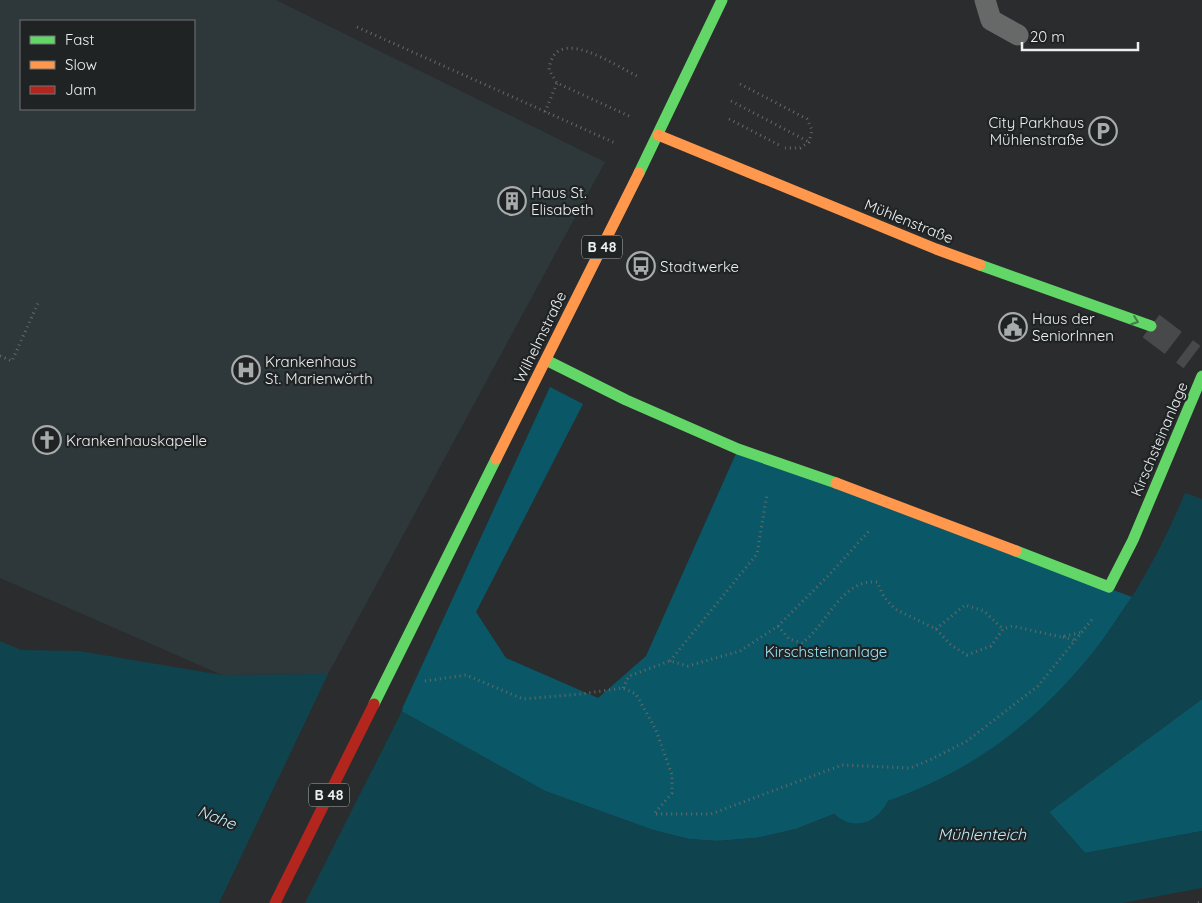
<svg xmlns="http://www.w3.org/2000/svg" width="1202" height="903" font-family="Quicksand,sans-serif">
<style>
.built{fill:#2e383b;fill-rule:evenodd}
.green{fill:#0a5867}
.water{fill:#0f444f}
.pier{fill:#2a2c2d}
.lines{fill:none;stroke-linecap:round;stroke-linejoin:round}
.secondary-tunnel{stroke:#47494a;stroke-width:28;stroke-dasharray:28 14;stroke-linecap:butt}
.path{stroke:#686969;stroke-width:3;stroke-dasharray:1 4;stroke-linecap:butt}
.lane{stroke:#676969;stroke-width:21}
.fast{stroke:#63d668;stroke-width:11}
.slow{stroke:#ff974d;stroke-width:11}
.jam{stroke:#b3261e;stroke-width:11}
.oneway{stroke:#427c46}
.labels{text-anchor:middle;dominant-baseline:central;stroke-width:4.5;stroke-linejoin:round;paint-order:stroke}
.shield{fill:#202324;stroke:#afb2b2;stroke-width:1}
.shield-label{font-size:14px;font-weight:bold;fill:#ecefef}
.poi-label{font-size:15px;fill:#ecefef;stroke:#202324;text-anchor:start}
.street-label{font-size:15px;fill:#ecefef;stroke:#202324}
.park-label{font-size:15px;fill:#9be5f8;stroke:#202324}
.water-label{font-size:16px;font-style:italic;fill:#beeefa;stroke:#202324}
</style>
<rect width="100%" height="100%" fill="#2a2c2d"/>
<!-- built -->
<path class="built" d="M 0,0 L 276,0 L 605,162 L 328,674 L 222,675 L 0,578 ZM 21,21 L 194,21 L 194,109 L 21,109 Z"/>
<!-- green -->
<path class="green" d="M 550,387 L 583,404 L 476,612 L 506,658 L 598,698 L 646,656 L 738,449 L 1132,597 C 1115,621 1100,646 1081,669 C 1032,728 961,776 888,801 C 877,824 853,832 834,814 L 796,829 L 756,838 L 717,841 L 689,839 L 653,830 L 545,791 L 401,711 Z
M 1202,699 L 1202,831 L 1085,853 L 1049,812 Z"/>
<!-- water -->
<path class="water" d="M 1185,493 L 1202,499 L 1202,699 L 1049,812 L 1085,853 L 1202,831 L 1202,888 L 1122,903 L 0,903 L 0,641 L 21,650 L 79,651 L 222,675 L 328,674 L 401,711 L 545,791 L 653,830 L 689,839 L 717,841 L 756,838 L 796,829 L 834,814 C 853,832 877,824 888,801 C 1033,751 1128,630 1185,493 Z"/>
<!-- pier -->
<path class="pier" d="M 329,672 L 403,709 L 305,903 L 219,903 Z"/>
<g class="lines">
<!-- secondary-tunnel -->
<path class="secondary-tunnel" d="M 1151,326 L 1192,357"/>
<!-- path -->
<path class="path" d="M 357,27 L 615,143
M 740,84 L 807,119 L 812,130 L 809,142 L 800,148 L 785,148
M 731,101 L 809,142
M 545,112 L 557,83
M 629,116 L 557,83 L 549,70 C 554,23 614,65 637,76
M 729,119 L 779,145
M 0,356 L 12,361 L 38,303
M 778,626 L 789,639 L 802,643 C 828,624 841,579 877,582 L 884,597 L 895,609 L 936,629 L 951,645 L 967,655 L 991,646 L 1003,629 L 1012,626 L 1061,637 L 1083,632
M 936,629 L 965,605 L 984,611 L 1003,629
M 1063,637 L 1077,641
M 670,661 L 757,554 L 767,494
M 425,681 L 466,675 L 523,699 L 581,694 L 623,688 L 636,694 L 656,730 L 672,775 L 672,793 L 654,814 L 711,814 L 842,765 L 910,768 L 930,760 L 967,741 L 1038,686 L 1094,617
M 623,688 L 629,676 L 670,661 L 688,666 L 740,651 L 778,626 L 828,576 L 869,531
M 1198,903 L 1202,902"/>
<!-- lane -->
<path class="lane" d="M 985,0 L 991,20 L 1018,35"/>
<!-- fast -->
<path class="fast" d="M 639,173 L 722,0
M 980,265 L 1151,326
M 546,360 L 626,400 L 738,449 L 836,483
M 1016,551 L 1109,587 L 1133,540 L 1202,376
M 374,704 L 496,459"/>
<!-- slow -->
<path class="slow" d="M 658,135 L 936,249 L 980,265
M 496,459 L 639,173
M 836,483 L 1016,551"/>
<!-- jam -->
<path class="jam" d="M 275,903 L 374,704"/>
</g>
<!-- one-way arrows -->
<defs><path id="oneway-chevron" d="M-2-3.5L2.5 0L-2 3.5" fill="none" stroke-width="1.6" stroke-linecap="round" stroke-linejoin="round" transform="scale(1.25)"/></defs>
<use class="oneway" href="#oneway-chevron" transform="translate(1135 321) rotate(20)"/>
<!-- icons -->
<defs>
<symbol id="parking-ring" viewBox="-11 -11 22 22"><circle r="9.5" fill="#202324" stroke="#a8abab" stroke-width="1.5"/><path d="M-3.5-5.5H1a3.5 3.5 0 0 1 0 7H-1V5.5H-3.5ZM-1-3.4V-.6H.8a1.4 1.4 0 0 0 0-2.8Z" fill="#a8abab"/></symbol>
<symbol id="building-ring" viewBox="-11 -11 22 22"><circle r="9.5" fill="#202324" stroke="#a8abab" stroke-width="1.5"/><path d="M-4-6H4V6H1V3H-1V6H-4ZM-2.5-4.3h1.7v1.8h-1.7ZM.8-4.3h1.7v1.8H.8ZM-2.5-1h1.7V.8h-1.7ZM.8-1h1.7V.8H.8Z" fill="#a8abab"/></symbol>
<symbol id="bus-ring" viewBox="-11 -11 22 22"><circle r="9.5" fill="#202324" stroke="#a8abab" stroke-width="1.5"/><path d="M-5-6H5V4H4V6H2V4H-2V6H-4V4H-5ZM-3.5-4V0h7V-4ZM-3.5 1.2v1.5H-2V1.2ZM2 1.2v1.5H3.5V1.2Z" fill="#a8abab"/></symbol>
<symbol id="civic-ring" viewBox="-11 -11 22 22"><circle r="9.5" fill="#202324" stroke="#a8abab" stroke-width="1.5"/><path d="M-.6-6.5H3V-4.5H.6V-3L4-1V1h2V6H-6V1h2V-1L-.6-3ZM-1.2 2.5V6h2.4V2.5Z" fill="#a8abab"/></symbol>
<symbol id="hospital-ring" viewBox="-11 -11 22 22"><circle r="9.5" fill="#202324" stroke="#a8abab" stroke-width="1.5"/><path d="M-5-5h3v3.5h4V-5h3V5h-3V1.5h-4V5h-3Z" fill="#a8abab"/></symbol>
<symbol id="church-ring" viewBox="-11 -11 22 22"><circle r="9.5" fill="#202324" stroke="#a8abab" stroke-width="1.5"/><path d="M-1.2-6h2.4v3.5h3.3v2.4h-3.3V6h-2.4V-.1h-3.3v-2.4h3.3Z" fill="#a8abab"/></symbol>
</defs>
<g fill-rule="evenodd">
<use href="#parking-ring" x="1087" y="115" width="32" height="32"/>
<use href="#building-ring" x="496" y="185" width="32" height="32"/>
<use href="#bus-ring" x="625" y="250" width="32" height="32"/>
<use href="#civic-ring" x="997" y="311" width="32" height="32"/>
<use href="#hospital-ring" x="230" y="354" width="32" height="32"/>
<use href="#church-ring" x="31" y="424" width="32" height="32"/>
</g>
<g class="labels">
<!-- shield labels -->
<g class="shield">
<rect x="582" y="235.5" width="40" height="23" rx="4"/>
<rect x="309" y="783.5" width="40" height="23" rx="4"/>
</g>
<g class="shield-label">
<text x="602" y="247">B 48</text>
<text x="329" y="795">B 48</text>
</g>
<!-- poi labels -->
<g class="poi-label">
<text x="1084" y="122" text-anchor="end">City Parkhaus<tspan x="1084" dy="17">Mühlenstraße</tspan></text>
<text x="531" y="192">Haus St.<tspan x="531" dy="17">Elisabeth</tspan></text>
<text x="660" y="266">Stadtwerke</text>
<text x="1032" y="318">Haus der<tspan x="1032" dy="17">SeniorInnen</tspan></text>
<text x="265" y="361">Krankenhaus<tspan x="265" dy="17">St. Marienwörth</tspan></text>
<text x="66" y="440">Krankenhauskapelle</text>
</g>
<!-- street labels -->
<g class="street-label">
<text transform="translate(909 221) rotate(22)">Mühlenstraße</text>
<text transform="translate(540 337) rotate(-64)">Wilhelmstraße</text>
<text transform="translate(1159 439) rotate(-67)">Kirschsteinanlage</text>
</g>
<!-- park labels -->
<g class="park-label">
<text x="826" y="651">Kirschsteinanlage</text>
</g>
<!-- water labels -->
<g class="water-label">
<text transform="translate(217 817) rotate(21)">Nahe</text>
<text x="982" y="834">Mühlenteich</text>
</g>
</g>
<!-- legend -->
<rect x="20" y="20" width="175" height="90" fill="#202324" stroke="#727575"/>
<rect x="30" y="36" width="25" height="8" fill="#63d668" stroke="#727575"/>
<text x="65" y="45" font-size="15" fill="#ecefef">Fast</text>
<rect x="30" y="61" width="25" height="8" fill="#ff974d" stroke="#727575"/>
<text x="65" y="70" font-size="15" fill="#ecefef">Slow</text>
<rect x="30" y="86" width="25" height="8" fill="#b3261e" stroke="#727575"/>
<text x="65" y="95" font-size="15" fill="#ecefef">Jam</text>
<!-- scale -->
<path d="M1022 42v8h116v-8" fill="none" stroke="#ecefef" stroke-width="2.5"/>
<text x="1030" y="42" font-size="15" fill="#ecefef" stroke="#202324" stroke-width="4" paint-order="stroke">20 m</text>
</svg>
